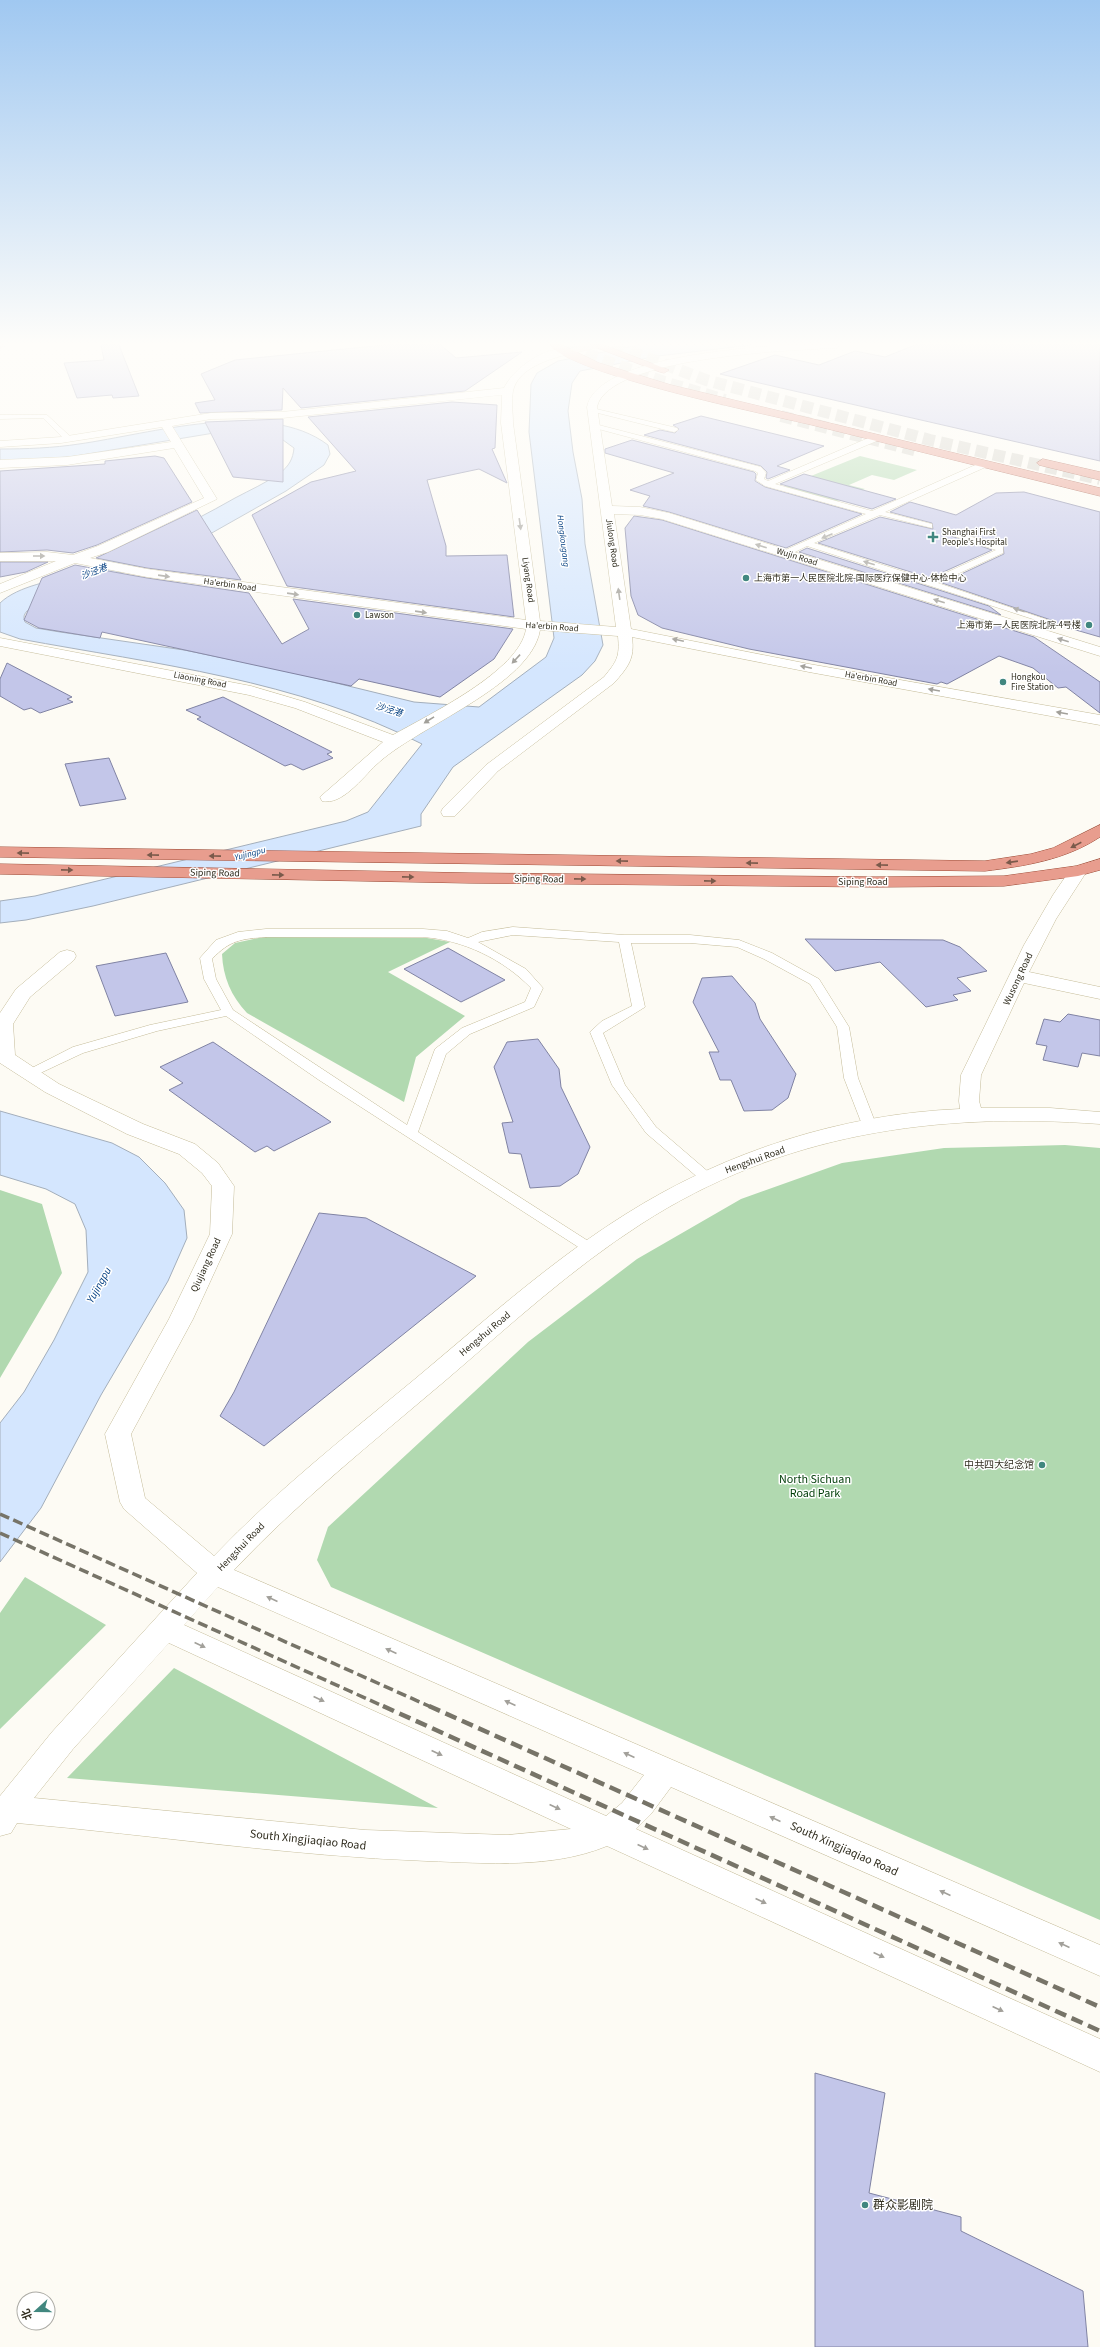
<svg xmlns="http://www.w3.org/2000/svg" width="1100" height="2347" font-family="'Source Sans 3','Noto Sans SC',sans-serif">
<style>
.green{fill:#b1d9b0}
.water{fill:#d4e6fe;stroke:#a3aebb}
.building{fill:#c3c6e9;stroke:#8083a3}
.lines{fill:none;stroke-linecap:round;stroke-linejoin:round}
.highway-tunnel{stroke:#d4d2c9;stroke-width:12;stroke-dasharray:12 6;stroke-linecap:butt}
.lane-casing{stroke:#c5bc99;stroke-width:1}
.street-casing{stroke:#c5bc99;stroke-width:1}
.secondary-casing{stroke:#c5bc99;stroke-width:1}
.primary-casing{stroke:#9d4b36;stroke-width:1}
.lane{fill:#fff;fill-rule:evenodd}
.street{fill:#fff;fill-rule:evenodd}
.secondary{fill:#f3cec7;fill-rule:evenodd}
.primary{fill:#e89d8e;fill-rule:evenodd}
.rail-far1{stroke:#777468;stroke-width:3.5;stroke-dasharray:10 4.5;stroke-linecap:butt}
.rail{stroke:#777468;stroke-width:4.5;stroke-dasharray:12 6;stroke-linecap:butt}
.oneway{fill:#a2a09a}
.oneway2{fill:#7a5a4b}
.poi-dot{fill:#41877f;stroke:#fff;stroke-width:1.5}
.labels{text-anchor:middle;dominant-baseline:central;stroke-width:3;stroke-linejoin:round;paint-order:stroke}
.far-poi-label{font-size:9px;fill:#302d1f;stroke:#fff;text-anchor:start}
.far-water-label{font-size:9px;font-style:italic;fill:#023e80;stroke:#fff}
.far-street-label{font-size:9px;fill:#302d1f;stroke:#fff}
.street-label{font-size:10px;fill:#302d1f;stroke:#fff}
.poi-label{font-size:10px;fill:#302d1f;stroke:#fff;text-anchor:end}
.water-label{font-size:11px;font-style:italic;fill:#023e80;stroke:#fff}
.near-park-label{font-size:12px;fill:#003d08;stroke:#fff}
.near-street-label{font-size:12px;fill:#302d1f;stroke:#fff}
.near-poi-label{font-size:12px;fill:#302d1f;stroke:#fff;text-anchor:start}
</style>
<rect width="100%" height="100%" fill="#fdfbf4"/>
<!-- green -->
<path class="green" d="M 860,456 L 917,470 L 894,480 L 872,475 L 849,485 L 865,489 L 835,502 L 784,487 Z
M 263,937 L 427,938 L 450,942 L 388,972 L 465,1016 L 416,1057 L 404,1102 L 247,1013 C 231,996 223,977 222,954 L 235,943 Z
M 1065,1145 L 1100,1148 L 1100,1920 L 331,1587 L 317,1560 L 328,1527 L 528,1342 L 637,1259 L 741,1199 L 842,1163 L 944,1148 Z
M 0,1190 L 42,1204 L 62,1273 L 0,1378 Z
M 25,1577 L 106,1625 L 0,1729 L 0,1613 Z
M 174,1668 L 438,1808 L 67,1778 Z"/>
<!-- water -->
<path class="water" d="M 639,345 L 751,345 L 658,356 L 580,371 L 572,383 L 568,411 L 573,452 L 582,499 L 585,544 L 603,645 L 595,661 L 582,675 L 453,767 L 421,814 L 421,826 L 93,906 L 26,920 L 0,923 L 0,901 L 35,896 L 346,821 L 368,812 L 422,744 C 297,680 156,664 20,639 L 0,632 L 0,603 C 19,585 52,582 76,573 C 131,552 184,527 235,498 C 250,490 266,483 280,473 C 289,466 293,459 294,448 L 283,440 L 214,433 L 69,457 L 0,461 L 0,449 C 26,449 53,448 79,444 C 150,434 266,398 328,445 L 330,454 L 324,465 L 286,491 L 210,534 L 137,566 L 31,607 C 26,612 22,615 25,622 L 36,628 L 60,632 L 184,650 L 287,671 L 414,702 L 479,707 L 546,657 L 554,638 L 529,432 L 531,384 L 537,373 L 558,361 Z
M 0,1111 L 112,1143 L 139,1157 L 165,1183 L 184,1210 L 187,1238 L 168,1281 L 101,1395 L 41,1508 L 0,1562 L 0,1423 L 24,1392 L 54,1340 L 88,1272 L 86,1230 L 75,1204 L 46,1189 L 0,1175 Z"/>
<!-- building -->
<path class="building" d="M 101,345 L 119,345 L 139,396 L 113,398 L 112,395 L 77,398 L 64,363 L 104,360 Z
M 384,345 L 441,345 L 456,358 L 522,352 L 465,391 L 301,408 L 283,388 L 282,410 L 200,413 L 195,403 L 215,400 L 201,374 L 235,360 Z
M 915,345 L 1100,345 L 1100,461 L 720,374 L 775,355 L 819,365 L 855,351 L 885,357 Z
M 452,402 L 497,405 L 495,448 L 492,449 L 507,483 L 479,469 L 427,480 L 446,546 L 446,556 L 507,555 L 514,617 L 287,586 L 252,515 L 311,482 L 356,471 L 308,417 Z
M 701,416 L 824,446 L 777,466 L 790,470 L 768,479 L 766,478 L 767,472 L 761,466 L 644,435 L 660,430 L 675,433 L 679,429 L 673,425 Z
M 283,419 L 283,482 L 233,477 L 205,422 Z
M 632,440 L 754,472 L 756,474 L 755,481 L 765,487 L 862,514 L 786,548 L 669,512 L 643,506 L 650,496 L 630,490 L 674,473 L 605,453 L 605,449 Z
M 155,456 L 164,458 L 192,502 L 97,545 L 73,553 L 47,550 L 0,552 L 0,471 L 105,464 L 105,461 Z
M 804,474 L 896,499 L 872,509 L 780,484 Z
M 1024,492 L 1100,512 L 1100,637 L 1055,624 L 1054,621 L 942,583 L 1004,554 L 1003,545 L 950,530 L 951,536 L 992,550 L 930,578 L 818,543 L 880,517 L 933,529 L 932,523 L 890,512 L 910,502 L 956,515 L 996,493 Z
M 197,510 L 241,580 L 147,568 L 96,558 Z
M 634,516 L 662,520 L 1034,637 L 1100,682 L 1100,713 L 1066,687 L 1058,688 L 1033,668 L 999,656 L 947,684 L 941,682 L 937,684 L 749,649 L 662,628 L 638,615 L 631,596 L 625,528 Z
M 807,548 L 989,606 L 1001,615 L 799,552 Z
M 0,562 L 48,562 L 26,572 L 0,577 Z
M 75,565 L 147,578 L 249,593 L 282,644 L 309,629 L 293,599 L 513,629 L 494,659 L 440,697 L 359,679 L 351,686 L 102,632 L 100,638 L 39,628 L 24,620 L 42,578 Z
M 7,663 L 72,697 L 67,699 L 73,702 L 40,713 L 31,708 L 24,710 L 0,696 L 0,679 Z
M 223,697 L 332,752 L 327,754 L 333,758 L 303,770 L 291,764 L 285,766 L 197,719 L 201,717 L 186,710 Z
M 109,758 L 126,799 L 80,806 L 65,764 Z
M 805,939 L 943,940 L 960,947 L 987,971 L 957,978 L 971,991 L 953,995 L 958,1000 L 926,1007 L 880,962 L 835,971 Z
M 448,948 L 505,980 L 461,1002 L 404,969 Z
M 166,953 L 188,1002 L 115,1016 L 96,966 Z
M 732,976 L 755,1003 L 760,1019 L 796,1074 L 788,1098 L 772,1110 L 744,1111 L 731,1080 L 720,1080 L 709,1052 L 719,1052 L 693,1002 L 702,978 Z
M 1068,1014 L 1100,1020 L 1100,1056 L 1082,1053 L 1078,1067 L 1043,1060 L 1047,1046 L 1036,1044 L 1044,1019 L 1060,1022 Z
M 538,1039 L 559,1069 L 561,1087 L 590,1147 L 578,1174 L 560,1186 L 530,1188 L 521,1154 L 509,1153 L 502,1123 L 513,1122 L 494,1067 L 507,1042 Z
M 213,1042 L 331,1122 L 274,1151 L 267,1146 L 255,1152 L 169,1090 L 183,1083 L 160,1067 Z
M 319,1213 L 366,1218 L 476,1276 L 264,1446 L 220,1416 L 234,1392 Z
M 815,2073 L 885,2093 L 869,2193 L 961,2217 L 961,2231 L 1083,2291 L 1088,2347 L 815,2347 Z"/>
<g class="lines">
<!-- highway-tunnel -->
<path class="highway-tunnel" d="M 570,345 L 581,352 L 664,382 L 725,400
M 613,345 L 706,380 L 930,440 L 1100,479
M 781,416 L 918,451"/>
<defs>
<path id="lane" d="M 592,408 L 677,428 L 678,430 L 674,432 L 590,411 L 589,410 Z
M 0,415 L 47,415 L 73,439 L 66,441 L 43,418 L 0,419 Z
M 591,423 L 761,467 L 766,473 L 764,479 L 768,481 L 873,436 L 879,436 L 879,440 L 775,484 L 872,511 L 982,462 L 988,462 L 988,466 L 885,512 L 932,524 L 932,528 L 880,515 L 814,543 L 930,580 L 996,550 L 951,535 L 951,531 L 1003,546 L 1003,553 L 938,583 L 1054,622 C 1051,629 1040,636 1032,634 L 1032,630 L 1045,623 L 807,546 L 789,555 L 783,555 L 783,551 L 866,514 L 765,486 L 756,480 L 758,473 L 755,471 L 591,427 Z
M 513,927 L 624,935 L 690,935 L 739,940 L 772,953 L 819,979 L 849,1027 L 858,1078 L 877,1127 L 870,1131 L 863,1127 L 844,1078 L 837,1027 L 810,984 L 764,959 L 737,947 L 690,943 L 631,943 L 645,1007 L 603,1033 L 625,1085 L 656,1127 L 712,1175 L 714,1178 L 707,1182 L 702,1181 L 646,1133 L 612,1085 L 590,1032 L 602,1021 L 632,1006 L 619,942 L 513,935 L 478,942 L 526,969 L 543,988 L 534,1007 L 470,1034 L 446,1054 L 418,1132 L 596,1246 L 598,1249 L 591,1254 L 586,1252 L 319,1080 L 226,1016 L 157,1031 L 83,1053 L 34,1076 L 29,1077 L 22,1073 L 73,1047 L 150,1025 L 221,1010 L 204,979 L 200,958 L 216,940 L 238,932 L 266,929 L 423,929 L 447,931 L 468,938 L 482,932 ZM 266,937 L 423,937 C 463,940 503,959 531,988 L 525,1002 L 462,1028 L 435,1049 L 407,1125 L 233,1010 L 216,979 L 212,959 C 230,940 241,939 266,937 Z"/>
<path id="street" d="M 782,345 L 841,345 L 836,348 C 792,350 608,357 597,407 L 612,506 L 640,507 L 669,513 L 1100,647 L 1100,656 L 662,519 L 640,515 L 614,514 L 631,629 L 809,664 L 1100,715 L 1100,725 L 809,672 L 632,637 C 635,659 628,667 614,683 L 498,771 L 455,816 L 443,816 L 441,812 L 443,808 L 486,765 L 604,677 C 617,661 620,657 618,636 L 540,630 C 531,686 415,727 376,765 C 363,777 342,806 322,801 L 320,797 L 383,742 L 295,708 L 249,695 L 0,646 L 0,638 L 251,686 L 305,702 L 393,735 C 428,715 520,671 526,629 L 147,577 L 75,563 L 0,593 L 0,584 L 56,561 L 0,561 L 0,553 L 47,552 L 73,555 L 98,546 L 204,498 L 174,448 L 67,465 L 0,468 L 0,460 L 67,457 L 171,442 L 162,427 L 61,443 L 0,447 L 0,441 L 61,437 L 211,413 L 282,412 L 504,388 C 513,369 547,344 569,350 L 569,354 C 549,359 518,368 513,391 C 511,401 513,413 513,423 L 540,621 L 616,627 L 587,407 C 597,358 739,349 782,345 ZM 502,395 L 501,423 L 526,620 L 147,569 L 90,558 L 108,552 L 217,499 L 172,426 L 211,419 L 282,418 Z
M 1078,866 L 1084,867 L 1087,871 L 1056,919 L 1029,972 L 1100,987 L 1100,999 L 1024,983 L 981,1075 L 979,1101 L 981,1108 L 1050,1108 L 1100,1112 L 1100,1124 C 936,1112 782,1133 641,1224 C 571,1269 509,1326 446,1380 C 374,1441 299,1501 234,1570 L 1100,1945 L 1100,1976 L 671,1787 L 651,1814 L 636,1829 L 1100,2039 L 1100,2072 L 607,1846 C 551,1869 487,1863 427,1861 C 290,1856 154,1835 17,1823 L 11,1833 L 0,1836 L 0,1796 L 52,1732 L 197,1573 L 124,1509 L 120,1502 L 105,1434 L 169,1319 L 210,1234 L 212,1186 L 202,1173 L 179,1154 L 127,1134 L 45,1092 L 0,1063 L 0,1013 L 16,989 L 60,952 L 67,950 L 74,952 L 76,956 L 74,960 L 30,997 L 13,1024 L 15,1055 L 59,1084 L 143,1124 L 195,1144 L 218,1163 L 234,1186 L 232,1234 L 193,1319 L 131,1434 L 145,1498 L 214,1556 C 276,1491 346,1436 415,1379 C 483,1322 551,1261 626,1214 C 726,1151 843,1114 960,1109 L 959,1101 L 961,1075 L 1024,945 L 1053,895 L 1072,867 ZM 218,1587 L 644,1775 L 622,1803 L 606,1816 L 184,1625 ZM 169,1643 L 571,1829 L 507,1835 L 365,1830 L 34,1798 L 73,1749 Z"/>
<path id="secondary" d="M 0,345 L 6,345 L 1,348 Z
M 583,345 L 601,345 L 600,347 L 565,355 L 560,352 Z"/>
<path id="primary" d="M 550,345 L 562,345 L 599,363 L 671,385 L 1100,488 L 1100,496 C 1004,472 908,449 812,425 C 766,414 573,375 550,345 Z
M 590,345 L 604,345 L 669,370 L 664,373 L 660,372 Z
M 1043,459 L 1100,472 L 1100,480 L 1039,465 L 1037,463 Z
M 1100,825 L 1100,837 C 1065,860 1025,866 985,871 L 0,857 L 0,847 L 985,861 L 1031,854 L 1053,848 Z
M 1100,859 L 1100,870 L 1078,876 L 1004,886 L 876,887 L 469,883 L 0,874 L 0,864 L 469,873 L 876,877 L 1004,876 L 1076,866 Z"/>
</defs>
<!-- lane casing -->
<use href="#lane" class="lane-casing"/>
<!-- street casing -->
<use href="#street" class="street-casing"/>
<!-- secondary casing -->
<use href="#secondary" class="secondary-casing"/>
<!-- primary casing -->
<use href="#primary" class="primary-casing"/>
<!-- lane -->
<use href="#lane" class="lane"/>
<!-- street -->
<use href="#street" class="street"/>
<!-- secondary -->
<use href="#secondary" class="secondary"/>
<!-- primary -->
<use href="#primary" class="primary"/>
<!-- rail-far1 -->
<path class="rail-far1" d="M 0,1514 L 431,1707
M 0,1533 L 385,1707"/>
<!-- rail -->
<path class="rail" d="M 383,1706 L 1100,2031
M 429,1706 L 1100,2007"/>
</g>
<!-- one-way arrows -->
<defs><path id="oneway-solid" d="M-6-.8H1V-3.2L6.5 0L1 3.2V.8H-6Z"/></defs>
<g class="oneway">
<use href="#oneway-solid" transform="translate(520 524) rotate(82)"/>
<use href="#oneway-solid" transform="translate(827 536) rotate(157)"/>
<use href="#oneway-solid" transform="translate(761 546) rotate(-163)"/>
<use href="#oneway-solid" transform="translate(39 556)"/>
<use href="#oneway-solid" transform="translate(869 563) rotate(-163)"/>
<use href="#oneway-solid" transform="translate(164 576) rotate(8)"/>
<use href="#oneway-solid" transform="translate(293 594) rotate(8)"/>
<use href="#oneway-solid" transform="translate(619 594) rotate(-98)"/>
<use href="#oneway-solid" transform="translate(939 601) rotate(-163)"/>
<use href="#oneway-solid" transform="translate(1019 610) rotate(-163)"/>
<use href="#oneway-solid" transform="translate(421 612) rotate(8)"/>
<use href="#oneway-solid" transform="translate(678 640) rotate(-168)"/>
<use href="#oneway-solid" transform="translate(1063 640) rotate(-163)"/>
<use href="#oneway-solid" transform="translate(516 659) rotate(133)"/>
<use href="#oneway-solid" transform="translate(806 667) rotate(-168)"/>
<use href="#oneway-solid" transform="translate(934 690) rotate(-170)"/>
<use href="#oneway-solid" transform="translate(1062 713) rotate(-170)"/>
<use href="#oneway-solid" transform="translate(429 720) rotate(148)"/>
<use href="#oneway-solid" transform="translate(272 1599) rotate(-156)"/>
<use href="#oneway-solid" transform="translate(200 1645) rotate(25)"/>
<use href="#oneway-solid" transform="translate(391 1651) rotate(-156)"/>
<use href="#oneway-solid" transform="translate(319 1699) rotate(25)"/>
<use href="#oneway-solid" transform="translate(510 1703) rotate(-156)"/>
<use href="#oneway-solid" transform="translate(437 1753) rotate(25)"/>
<use href="#oneway-solid" transform="translate(629 1755) rotate(-156)"/>
<use href="#oneway-solid" transform="translate(555 1807) rotate(25)"/>
<use href="#oneway-solid" transform="translate(775 1819) rotate(-156)"/>
<use href="#oneway-solid" transform="translate(643 1847) rotate(25)"/>
<use href="#oneway-solid" transform="translate(945 1893) rotate(-156)"/>
<use href="#oneway-solid" transform="translate(761 1901) rotate(25)"/>
<use href="#oneway-solid" transform="translate(1064 1945) rotate(-156)"/>
<use href="#oneway-solid" transform="translate(879 1955) rotate(25)"/>
<use href="#oneway-solid" transform="translate(998 2009) rotate(25)"/>
</g>
<g class="oneway2">
<use href="#oneway-solid" transform="translate(1076 845) rotate(153)"/>
<use href="#oneway-solid" transform="translate(23 853) rotate(-179)"/>
<use href="#oneway-solid" transform="translate(153 855) rotate(-179)"/>
<use href="#oneway-solid" transform="translate(215 856) rotate(-179)"/>
<use href="#oneway-solid" transform="translate(622 861) rotate(-179)"/>
<use href="#oneway-solid" transform="translate(1012 862) rotate(172)"/>
<use href="#oneway-solid" transform="translate(752 863) rotate(-179)"/>
<use href="#oneway-solid" transform="translate(882 865) rotate(-179)"/>
<use href="#oneway-solid" transform="translate(67 870) rotate(1)"/>
<use href="#oneway-solid" transform="translate(278 875) rotate(1)"/>
<use href="#oneway-solid" transform="translate(408 877) rotate(1)"/>
<use href="#oneway-solid" transform="translate(580 879) rotate(1)"/>
<use href="#oneway-solid" transform="translate(710 881) rotate(1)"/>
</g>
<!-- sky -->
<linearGradient id="sky" x2="0" y2="1"><stop stop-color="#a0c8f1"/><stop offset="0.51" stop-color="#fefdfa"/><stop offset="1" stop-color="#fefdfa" stop-opacity="0"/></linearGradient>
<rect width="1100" height="674" fill="url(#sky)"/>
<!-- markers -->
<g class="poi-dot">
<path d="M931 531h4v4h4v4h-4v4h-4v-4h-4v-4h4z"/>
<circle cx="746" cy="578" r="4"/>
<circle cx="357" cy="615" r="4"/>
<circle cx="1089" cy="625" r="4"/>
<circle cx="1003" cy="682" r="4"/>
<circle cx="1042" cy="1465" r="4"/>
<circle cx="865" cy="2205" r="4"/>
</g>
<g class="labels">
<!-- far-poi labels -->
<g class="far-poi-label">
<text x="942" y="532">Shanghai First<tspan x="942" dy="10">People's Hospital</tspan></text>
<text x="754" y="578">上海市第一人民医院北院-国际医疗保健中心-体检中心</text>
<text x="365" y="615">Lawson</text>
<text x="1081" y="625" text-anchor="end">上海市第一人民医院北院-4号楼</text>
<text x="1011" y="677">Hongkou<tspan x="1011" dy="10">Fire Station</tspan></text>
</g>
<!-- far-water labels -->
<g class="far-water-label">
<text transform="translate(563 541) rotate(83)">Hongkougang</text>
<text transform="translate(94 572) rotate(-20)">沙泾港</text>
<text transform="translate(389 710) rotate(17)">沙泾港</text>
<text transform="translate(250 854) rotate(-15)">Yujingpu</text>
</g>
<!-- far-street labels -->
<g class="far-street-label">
<text transform="translate(612 543) rotate(82)">Jiulong Road</text>
<text transform="translate(797 557) rotate(17)">Wujin Road</text>
<text transform="translate(528 580) rotate(82)">Liyang Road</text>
<text transform="translate(230 585) rotate(8)">Ha'erbin Road</text>
<text transform="translate(552 627) rotate(4)">Ha'erbin Road</text>
<text transform="translate(871 679) rotate(10)">Ha'erbin Road</text>
<text transform="translate(200 680) rotate(11)">Liaoning Road</text>
</g>
<!-- street labels -->
<g class="street-label">
<text transform="translate(215 873) rotate(1)">Siping Road</text>
<text transform="translate(539 879) rotate(1)">Siping Road</text>
<text x="863" y="882">Siping Road</text>
<text transform="translate(1018 979) rotate(-65)">Wusong Road</text>
<text transform="translate(755 1160) rotate(-20)">Hengshui Road</text>
<text transform="translate(206 1265) rotate(-65)">Qiujiang Road</text>
<text transform="translate(485 1334) rotate(-40)">Hengshui Road</text>
<text transform="translate(241 1547) rotate(-46)">Hengshui Road</text>
</g>
<!-- poi labels -->
<g class="poi-label">
<text x="1034" y="1465">中共四大纪念馆</text>
</g>
<!-- water labels -->
<g class="water-label">
<text transform="translate(99 1285) rotate(-61)">Yujingpu</text>
</g>
<!-- near-park labels -->
<g class="near-park-label">
<text x="815" y="1479">North Sichuan<tspan x="815" dy="14">Road Park</tspan></text>
</g>
<!-- near-street labels -->
<g class="near-street-label">
<text transform="translate(308 1840) rotate(6)">South Xingjiaqiao Road</text>
<text transform="translate(844 1849) rotate(24)">South Xingjiaqiao Road</text>
</g>
<!-- near-poi labels -->
<g class="near-poi-label">
<text x="873" y="2205">群众影剧院</text>
</g>
</g>
<!-- north arrow -->
<g transform="translate(36 2311) rotate(249)"><circle r="19" fill="#ffffff" stroke="#acaba5"/>
<path d="M0-3L7 15L0 10L-7 15Z" fill="#41877f"/>
<text y="-6" font-size="11" font-weight="bold" text-anchor="middle" fill="#302d1f">北</text>
</g>
</svg>
